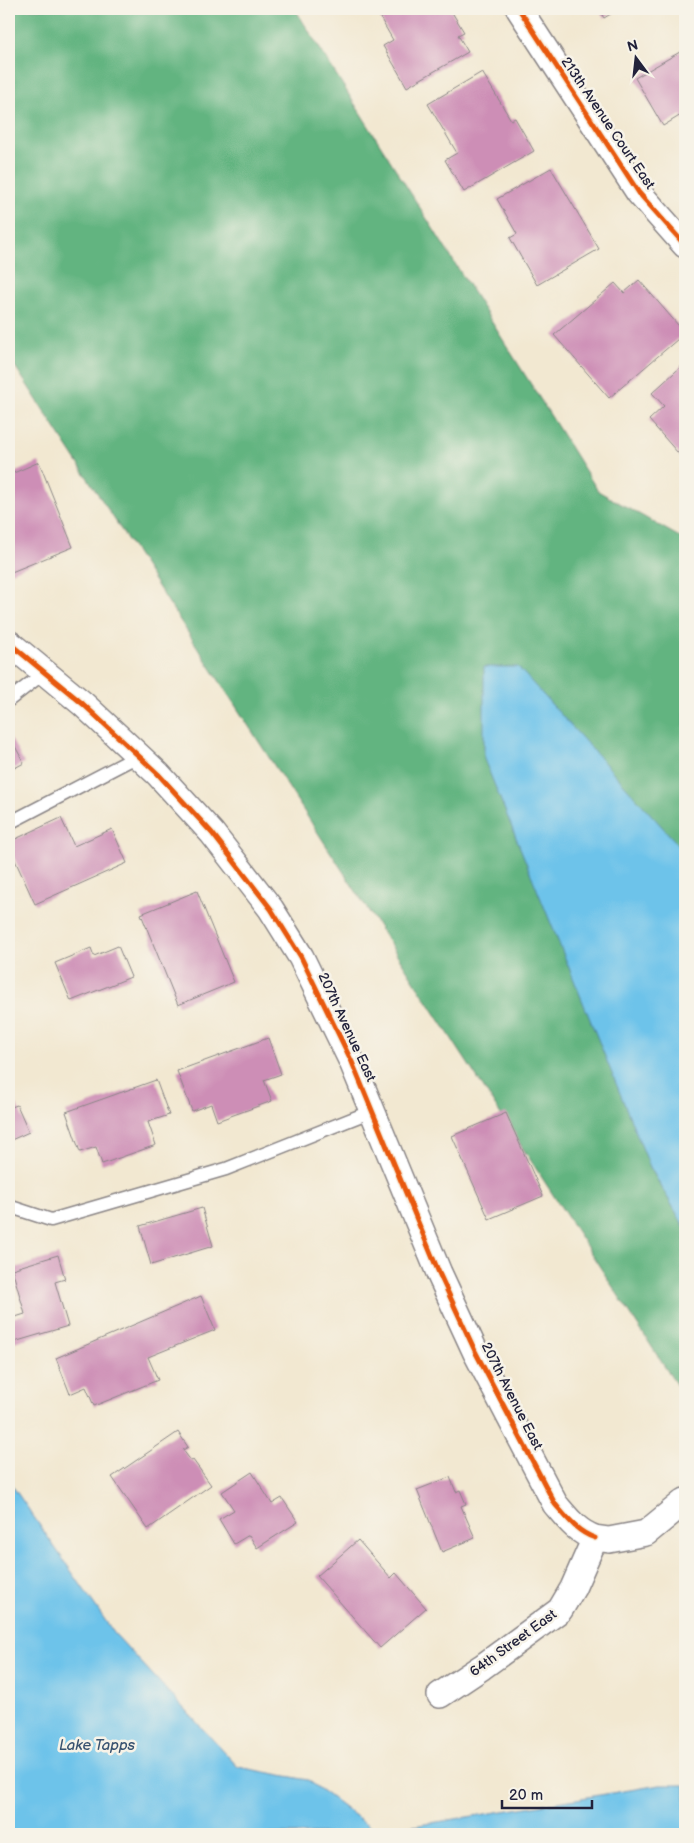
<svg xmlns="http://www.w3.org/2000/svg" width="694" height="1843" font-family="'Balsamiq Sans',sans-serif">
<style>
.forest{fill:#62b480;stroke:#426b5e}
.water{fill:#6dc3ea;stroke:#487292}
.building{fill:#cd8eb6}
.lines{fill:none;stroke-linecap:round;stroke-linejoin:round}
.lane-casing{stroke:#8a8586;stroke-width:15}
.street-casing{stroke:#8a8586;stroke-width:28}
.lane{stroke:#fff;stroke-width:12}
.street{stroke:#fff;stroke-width:25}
.cycleway-casing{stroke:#f7f3e8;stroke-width:8}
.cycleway{stroke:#e8590c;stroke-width:5}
.labels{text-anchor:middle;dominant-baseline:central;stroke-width:5;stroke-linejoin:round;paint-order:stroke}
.street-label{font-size:14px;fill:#22223b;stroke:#f7f3e8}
.water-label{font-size:15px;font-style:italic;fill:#385270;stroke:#f7f3e8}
</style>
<rect width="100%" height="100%" fill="#f7f3e8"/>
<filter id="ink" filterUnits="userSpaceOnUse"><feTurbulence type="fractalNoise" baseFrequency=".02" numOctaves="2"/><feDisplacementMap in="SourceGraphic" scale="10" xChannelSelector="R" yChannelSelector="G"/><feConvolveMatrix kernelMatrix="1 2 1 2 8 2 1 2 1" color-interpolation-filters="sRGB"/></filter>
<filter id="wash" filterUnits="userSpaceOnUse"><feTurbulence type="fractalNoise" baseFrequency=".0096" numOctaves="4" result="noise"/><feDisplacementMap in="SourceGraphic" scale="20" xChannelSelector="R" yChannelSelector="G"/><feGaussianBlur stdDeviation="1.12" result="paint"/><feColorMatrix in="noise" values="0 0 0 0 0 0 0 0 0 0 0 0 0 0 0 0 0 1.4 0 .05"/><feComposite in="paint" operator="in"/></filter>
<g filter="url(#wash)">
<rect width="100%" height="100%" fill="#f2e8d1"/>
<!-- forest -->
<path class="forest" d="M 9,9 L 295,9 L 598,491 L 685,540 L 685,850 L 683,850 L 650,1167 L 685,1228 L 685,1398 L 9,357 Z"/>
<!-- water -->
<path class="water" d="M 484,667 L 518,667 L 683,850 L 685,850 L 685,1228 L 650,1167 L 484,759 Z
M 9,1481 L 114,1633 L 238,1767 L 308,1780 L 377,1832 L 660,1785 L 685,1785 L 685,1834 L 9,1834 Z"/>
<g id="blocks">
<!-- building -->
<path class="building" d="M 375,9 L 450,9 L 464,32 L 458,35 L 468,52 L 407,87 L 383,46 L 393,40 Z
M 598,9 L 619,9 L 604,18 Z
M 685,49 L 685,123 L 681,115 L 663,126 L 635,78 Z
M 482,72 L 511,120 L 515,118 L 534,151 L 464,192 L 445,160 L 457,153 L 428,104 Z
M 551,168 L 599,249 L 537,285 L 510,238 L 517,234 L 497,199 Z
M 639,280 L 685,333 L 609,398 L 554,335 L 615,283 L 624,293 Z
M 685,363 L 685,461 L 649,420 L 664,406 L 652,393 Z
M 39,462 L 73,547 L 9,573 L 9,475 Z
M 10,737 L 24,763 L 9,771 L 9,738 Z
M 61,818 L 74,846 L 112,829 L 127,863 L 35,904 L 9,847 L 9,842 Z
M 197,891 L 234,982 L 178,1005 L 141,914 Z
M 118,946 L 131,977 L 71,1001 L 55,963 L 91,948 L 94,956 Z
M 268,1038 L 281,1074 L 264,1080 L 272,1101 L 217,1121 L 211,1104 L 192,1111 L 177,1071 Z
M 156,1080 L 169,1115 L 148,1122 L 156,1145 L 102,1164 L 96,1147 L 80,1152 L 66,1112 Z
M 17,1105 L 29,1132 L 9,1141 L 9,1108 Z
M 506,1113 L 543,1196 L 489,1219 L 452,1136 Z
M 202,1208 L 213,1246 L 151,1265 L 140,1226 Z
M 58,1255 L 65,1279 L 55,1282 L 68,1326 L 14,1342 L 9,1319 L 25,1314 L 12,1269 Z
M 201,1296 L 215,1330 L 148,1357 L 158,1380 L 94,1406 L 86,1387 L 70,1394 L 56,1358 Z
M 178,1432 L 188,1447 L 183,1450 L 191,1461 L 193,1460 L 211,1485 L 148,1529 L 112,1477 Z
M 252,1472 L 272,1504 L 282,1498 L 298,1522 L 257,1548 L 249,1535 L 234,1544 L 219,1519 L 234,1510 L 222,1492 Z
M 450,1477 L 456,1492 L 460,1490 L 466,1504 L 461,1506 L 475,1538 L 442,1552 L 417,1490 Z
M 358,1540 L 391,1578 L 396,1573 L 426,1608 L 380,1648 L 317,1576 Z"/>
</g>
</g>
<g filter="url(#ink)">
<use href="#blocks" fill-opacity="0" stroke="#8a8586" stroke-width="1"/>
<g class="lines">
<defs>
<path id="lane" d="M 9,700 L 45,672
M 9,823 L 138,756
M 11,1207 L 51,1220 L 226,1169 L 372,1111"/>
<path id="street" d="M 519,9 L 639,193 L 685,245
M 9,643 L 83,704 L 158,774 L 212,833 L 271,909 L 301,957 L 352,1062 L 439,1273 L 476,1353 L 555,1504 C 567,1518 577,1532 595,1538
M 440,1695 L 482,1667 L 560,1610 L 573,1588 L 595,1538 L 609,1540 L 646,1533 L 685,1501"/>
</defs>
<!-- lane casing -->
<use href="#lane" class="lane-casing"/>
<!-- street casing -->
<use href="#street" class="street-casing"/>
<!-- lane -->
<use href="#lane" class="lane"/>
<!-- street -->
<use href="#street" class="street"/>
<defs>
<path id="cycleway" d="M 519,9 L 639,193 L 685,245
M 9,643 L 83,704 L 158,774 L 212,833 L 271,909 L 301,957 L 352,1062 L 439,1273 L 476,1353 L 555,1504 C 567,1518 577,1532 595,1538"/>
</defs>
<!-- cycleway casing -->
<use href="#cycleway" class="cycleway-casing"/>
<!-- cycleway -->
<use href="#cycleway" class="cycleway"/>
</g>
</g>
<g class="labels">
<!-- street labels -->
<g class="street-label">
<text transform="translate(608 123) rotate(56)">213th Avenue Court East</text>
<text transform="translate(347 1027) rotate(65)">207th Avenue East</text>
<text transform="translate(512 1396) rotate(63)">207th Avenue East</text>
<text transform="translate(513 1643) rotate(-36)">64th Street East</text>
</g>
<!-- water labels -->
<g class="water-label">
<text x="97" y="1745">Lake Tapps</text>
</g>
</g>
<!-- margin -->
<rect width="694" height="1843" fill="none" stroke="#f7f3e8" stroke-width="30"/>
<!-- north arrow -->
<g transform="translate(636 58) rotate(345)" stroke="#f7f3e8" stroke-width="4" paint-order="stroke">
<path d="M0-4L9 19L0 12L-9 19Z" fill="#22223b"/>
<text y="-8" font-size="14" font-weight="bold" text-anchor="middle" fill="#22223b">N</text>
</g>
<!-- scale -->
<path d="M502 1800v8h90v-8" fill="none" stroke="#22223b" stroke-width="2.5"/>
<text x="509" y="1800" font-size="15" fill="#22223b" stroke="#f7f3e8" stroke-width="4" paint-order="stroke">20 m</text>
</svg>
